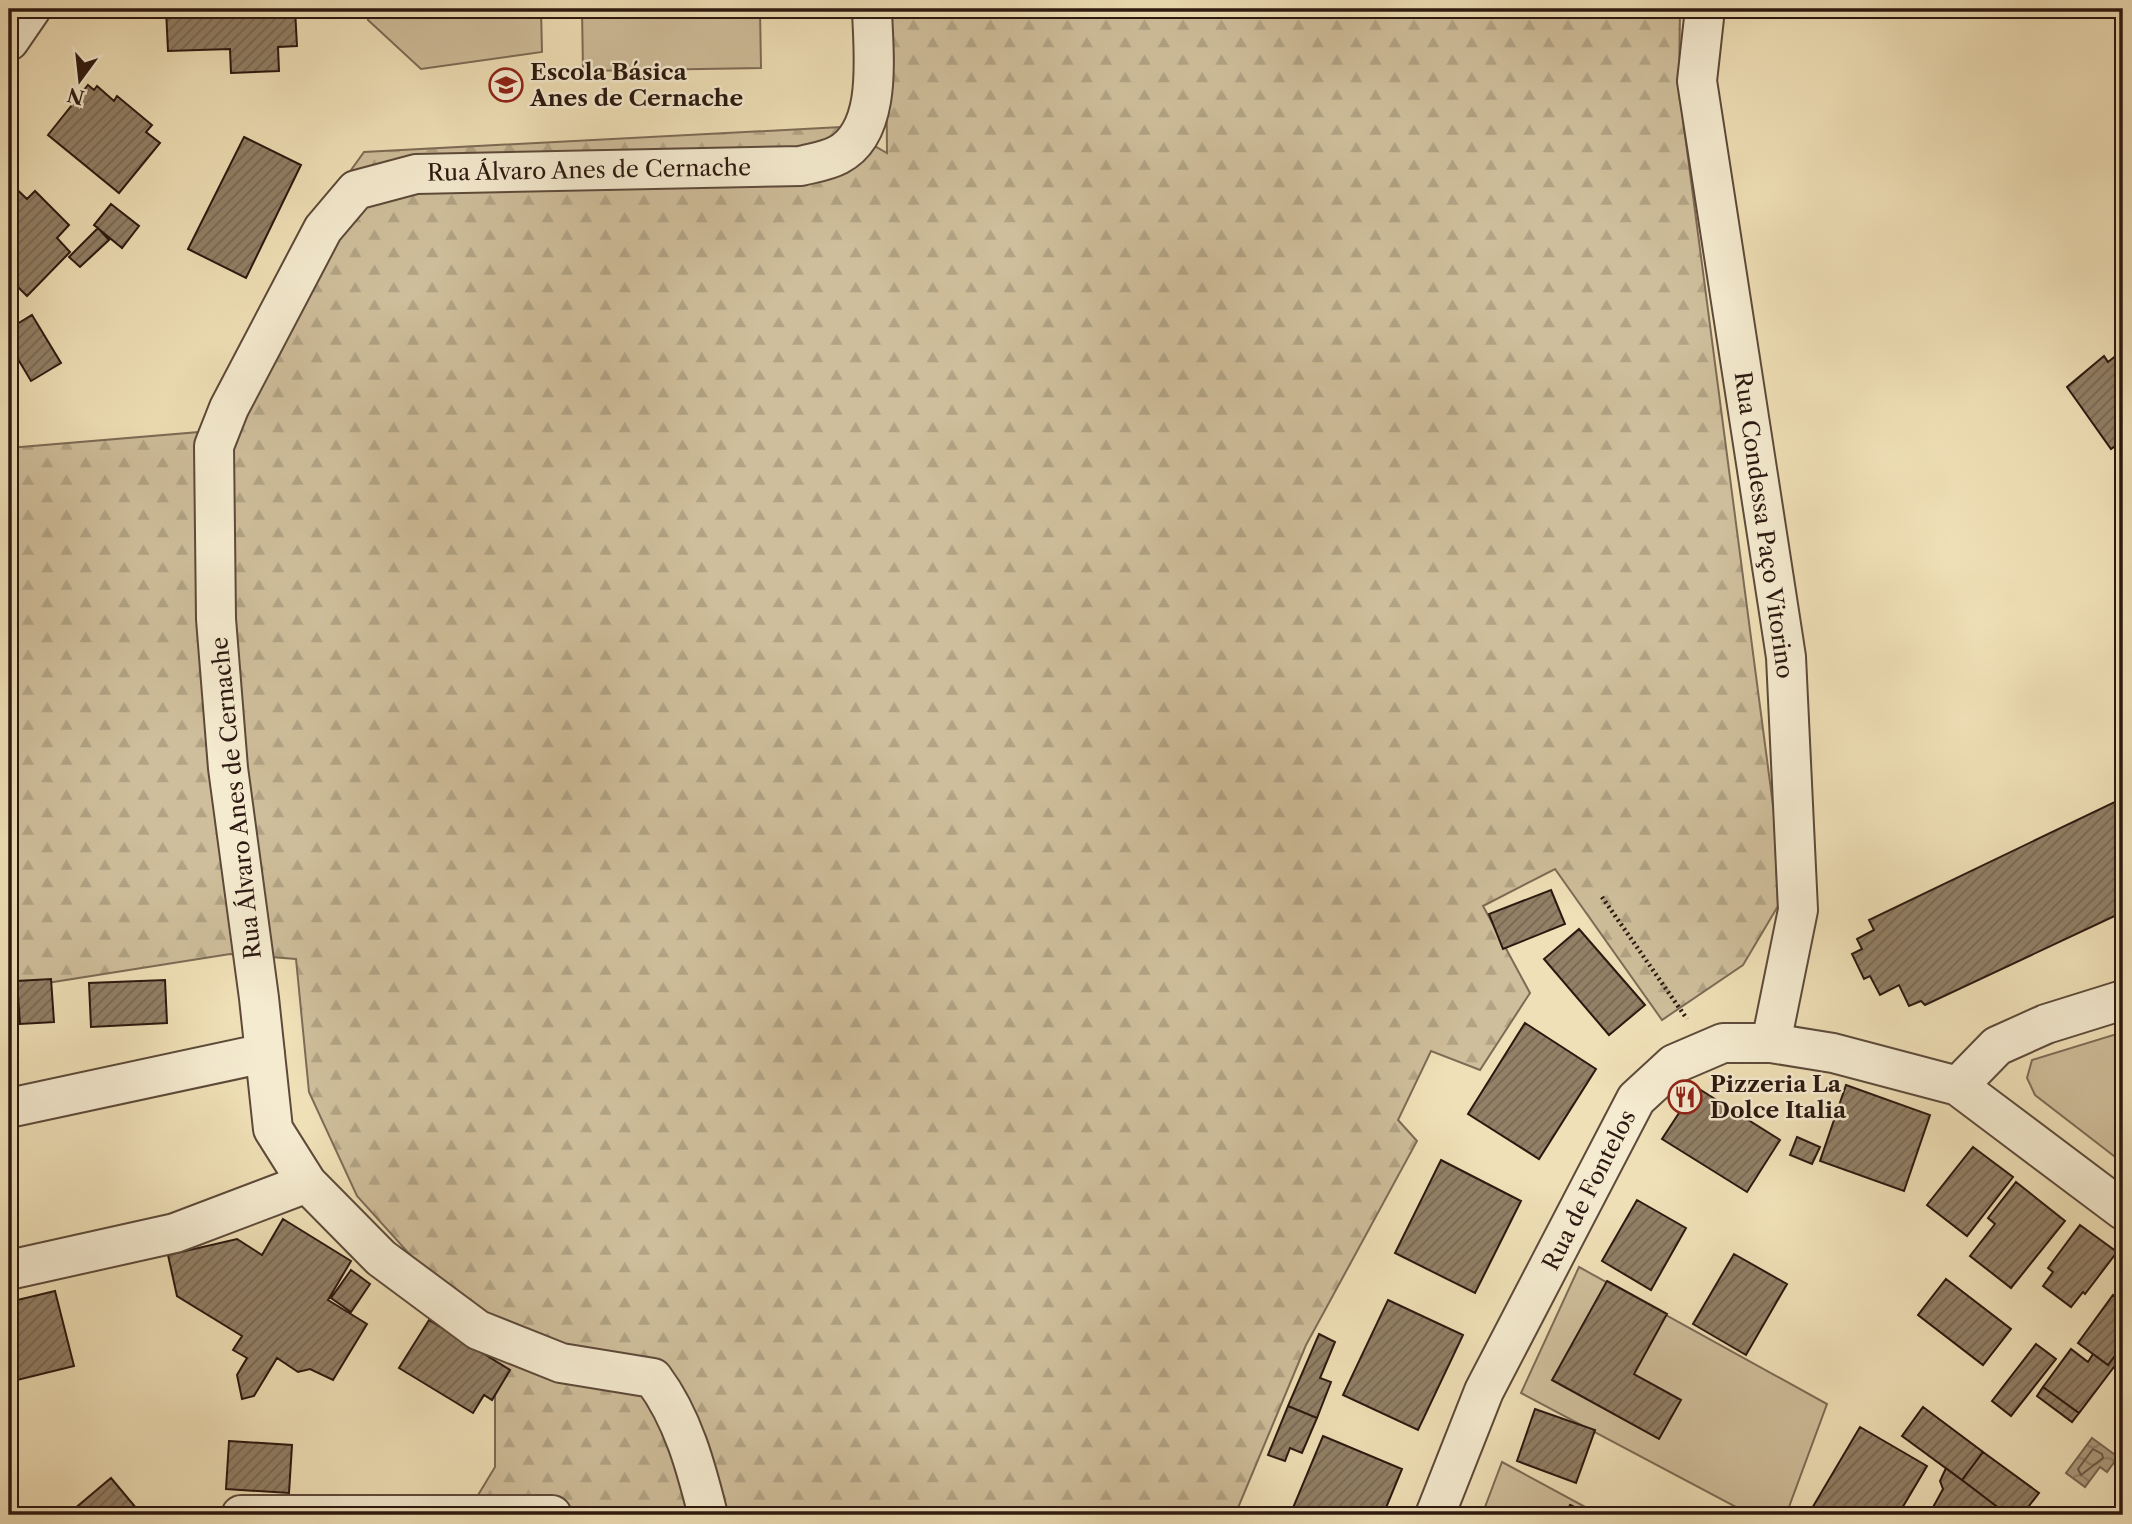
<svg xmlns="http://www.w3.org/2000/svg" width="2132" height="1524" font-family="'Libre Caslon Text',serif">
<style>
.grass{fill:#cfbe9b;stroke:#7e6b56;stroke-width:2}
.forest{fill:url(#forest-firs);stroke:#7e6b56;stroke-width:2}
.water{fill:url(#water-waves);stroke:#796752;stroke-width:2}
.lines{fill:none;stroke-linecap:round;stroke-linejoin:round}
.shore{stroke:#6c5a47;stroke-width:2}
.building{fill:url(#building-hatch);stroke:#2c1810;stroke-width:2}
.minor-casing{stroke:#5d4a3a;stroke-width:42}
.path{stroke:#2c1810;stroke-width:4.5;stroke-dasharray:2 3.5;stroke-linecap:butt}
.minor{stroke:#f5ebd0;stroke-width:38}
.labels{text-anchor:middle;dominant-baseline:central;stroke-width:5;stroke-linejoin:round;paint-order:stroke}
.poi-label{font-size:23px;font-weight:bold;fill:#2c1810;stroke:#f5ebd0;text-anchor:start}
.street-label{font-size:23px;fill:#2c1810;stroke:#f5ebd0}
</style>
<defs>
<pattern id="forest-firs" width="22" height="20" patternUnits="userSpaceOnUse" patternTransform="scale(1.75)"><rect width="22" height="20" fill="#cfbe9b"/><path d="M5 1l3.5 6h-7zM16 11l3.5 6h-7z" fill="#b2a384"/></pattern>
<pattern id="water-waves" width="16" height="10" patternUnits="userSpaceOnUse" patternTransform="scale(1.75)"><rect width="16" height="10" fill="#ad9c7e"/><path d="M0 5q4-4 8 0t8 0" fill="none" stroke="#8d7e66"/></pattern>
<pattern id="building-hatch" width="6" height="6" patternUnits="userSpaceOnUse" patternTransform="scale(1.75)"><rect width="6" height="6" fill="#928067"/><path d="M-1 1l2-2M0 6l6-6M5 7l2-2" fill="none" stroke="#776853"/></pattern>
</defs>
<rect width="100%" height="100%" fill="#f0e0b7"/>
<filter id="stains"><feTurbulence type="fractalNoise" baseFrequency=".00286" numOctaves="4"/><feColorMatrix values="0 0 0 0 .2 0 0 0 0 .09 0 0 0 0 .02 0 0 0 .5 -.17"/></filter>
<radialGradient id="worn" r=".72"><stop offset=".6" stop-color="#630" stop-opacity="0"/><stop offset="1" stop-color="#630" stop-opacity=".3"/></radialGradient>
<!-- grass -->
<path class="grass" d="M 367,9 L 541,9 L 542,52 L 421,69 L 368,20 Z
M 582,9 L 760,9 L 761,68 L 583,71 Z
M 2123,1032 L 2123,1163 L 2035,1095 L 2027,1078 L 2032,1060 Z
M 1579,1267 L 1827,1404 L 1786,1515 L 1751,1515 L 1521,1393 Z
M 1502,1462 L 1600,1515 L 1589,1515 L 1571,1505 L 1565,1515 L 1482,1515 Z"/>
<!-- forest -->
<path class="forest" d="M 886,9 L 1680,9 L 1679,89 L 1774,813 L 1778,906 L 1743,965 L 1662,1020 L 1555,869 L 1483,906 L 1530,993 L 1480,1070 L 1431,1051 L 1398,1120 L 1417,1141 L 1306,1345 L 1235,1515 L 458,1515 L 469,1510 L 495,1467 L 495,1391 L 478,1330 L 357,1196 L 309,1092 L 296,959 L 230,954 L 9,989 L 9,448 L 211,431 L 341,184 L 364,152 L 841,127 L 887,153 Z"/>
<!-- water -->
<path class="water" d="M 2092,1438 L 2118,1457 L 2107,1472 L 2100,1467 L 2085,1487 L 2066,1473 Z"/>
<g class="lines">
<!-- shore -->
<path class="shore" d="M 2093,1449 L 2102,1454 L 2103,1458 L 2081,1475 L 2078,1469 Z"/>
</g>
<!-- building -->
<path class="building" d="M 166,9 L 295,9 L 297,46 L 278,47 L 279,71 L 231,73 L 230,49 L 168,51 Z
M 88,85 L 94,90 L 97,86 L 114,101 L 117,96 L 152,125 L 146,132 L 160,143 L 119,193 L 48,135 Z
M 244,137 L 301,165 L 246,278 L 188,249 Z
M 9,182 L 27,199 L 35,191 L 69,225 L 57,238 L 70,252 L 27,296 L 9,278 Z
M 111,204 L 139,226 L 122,248 L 94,225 Z
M 98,228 L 109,240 L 80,267 L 69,257 Z
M 32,315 L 61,363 L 31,381 L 9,344 L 9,329 Z
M 2123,350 L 2123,440 L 2111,449 L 2067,387 L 2104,356 L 2108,362 Z
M 2123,798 L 2123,912 L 1925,1005 L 1921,1001 L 1909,1006 L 1899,985 L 1880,995 L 1870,976 L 1864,979 L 1852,954 L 1862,949 L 1857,939 L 1874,930 L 1869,920 Z
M 1551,890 L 1565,924 L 1503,949 L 1489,914 Z
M 1579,929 L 1645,1005 L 1609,1035 L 1544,959 Z
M 51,979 L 54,1022 L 20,1024 L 17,981 Z
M 165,980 L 167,1023 L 91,1027 L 89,983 Z
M 1525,1023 L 1596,1069 L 1539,1159 L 1468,1114 Z
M 1846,1085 L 1930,1115 L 1904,1191 L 1820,1161 Z
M 1696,1087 L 1780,1140 L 1747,1192 L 1662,1139 Z
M 1797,1137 L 1820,1147 L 1812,1164 L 1790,1155 Z
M 1973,1147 L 2013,1177 L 1967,1236 L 1927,1205 Z
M 1441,1160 L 1521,1201 L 1475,1293 L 1395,1253 Z
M 2016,1182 L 2065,1221 L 2011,1288 L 1970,1256 L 1995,1224 L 1988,1218 Z
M 1637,1200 L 1686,1228 L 1651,1290 L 1602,1261 Z
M 283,1219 L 351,1261 L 328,1300 L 367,1324 L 333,1380 L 310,1369 L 298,1372 L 277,1358 L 254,1396 L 242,1399 L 237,1375 L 247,1358 L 233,1350 L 242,1336 L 177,1296 L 168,1255 L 237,1239 L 262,1255 Z
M 2080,1225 L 2117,1252 L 2085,1294 L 2083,1292 L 2071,1307 L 2043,1286 L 2053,1272 L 2048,1268 Z
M 1734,1254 L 1787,1284 L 1746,1355 L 1693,1324 Z
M 351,1270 L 370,1284 L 351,1312 L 331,1298 Z
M 1946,1279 L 2011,1329 L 1983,1365 L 1918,1315 Z
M 1607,1281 L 1667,1314 L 1634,1374 L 1681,1400 L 1659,1439 L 1552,1380 Z
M 55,1291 L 74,1366 L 9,1382 L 9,1302 Z
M 2113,1295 L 2123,1302 L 2123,1345 L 2108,1365 L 2078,1343 Z
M 1388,1300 L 1463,1335 L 1418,1430 L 1343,1395 Z
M 429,1320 L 510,1370 L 492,1400 L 484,1395 L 473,1413 L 399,1368 Z
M 1319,1334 L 1335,1342 L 1320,1378 L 1331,1382 L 1317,1418 L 1288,1406 Z
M 2036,1344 L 2056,1359 L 2011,1416 L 1992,1401 Z
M 2123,1345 L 2123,1355 L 2079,1413 L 2043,1387 L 2071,1349 L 2088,1362 L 2093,1354 L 2108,1365 Z
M 2043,1387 L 2079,1413 L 2072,1422 L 2037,1396 Z
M 1288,1406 L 1317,1418 L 1302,1453 L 1290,1448 L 1285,1461 L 1268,1455 Z
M 1923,1407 L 1983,1452 L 1962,1480 L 1902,1436 Z
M 1535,1409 L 1595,1430 L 1576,1483 L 1517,1461 Z
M 1860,1427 L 1927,1466 L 1898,1515 L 1808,1515 Z
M 1323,1436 L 1402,1469 L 1383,1515 L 1290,1515 Z
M 229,1441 L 292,1445 L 289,1493 L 226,1489 Z
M 1983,1452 L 2039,1493 L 2022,1515 L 2008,1515 L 1962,1480 Z
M 1946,1468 L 2008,1515 L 1936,1515 L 1931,1511 L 1943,1489 L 1940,1481 Z
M 111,1478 L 142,1515 L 67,1515 Z
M 1570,1505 L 1589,1515 L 1565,1515 Z"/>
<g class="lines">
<defs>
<path id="minor" d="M 1705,9 L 1697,81 L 1786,657 L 1798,910 L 1771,1043
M 9,41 L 31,9
M 1958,1086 L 1997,1046 L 2046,1024 L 2123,1000
M 9,1108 L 265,1053
M 9,1270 L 175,1233 L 307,1183
M 241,1515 L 552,1515
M 708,1515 C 696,1467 683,1418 653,1378 L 561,1363 L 478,1330 L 381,1258 L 307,1183 L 273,1129 L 259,998 L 228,768 L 216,619 L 214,446 L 229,408 L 323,229 L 356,190 L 416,174 L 801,166 C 812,163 827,161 838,155 C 884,131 873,52 872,9
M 1435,1515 L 1484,1391 L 1636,1099 L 1674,1064 L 1723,1043 L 1771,1043 L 1833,1053 L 1958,1086 L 2123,1210"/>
</defs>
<!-- minor casing -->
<use href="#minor" class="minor-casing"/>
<!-- path -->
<path class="path" d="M 1602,897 L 1687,1019"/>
<!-- minor -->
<use href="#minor" class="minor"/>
</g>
<!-- icons -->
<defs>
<symbol id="school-ring" viewBox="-11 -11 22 22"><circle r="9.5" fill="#f5ebd0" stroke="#8f2418" stroke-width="1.5"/><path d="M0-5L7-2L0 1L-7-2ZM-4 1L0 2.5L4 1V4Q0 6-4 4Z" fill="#8f2418"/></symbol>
<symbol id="restaurant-ring" viewBox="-11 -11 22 22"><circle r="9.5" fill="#f5ebd0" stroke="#8f2418" stroke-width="1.5"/><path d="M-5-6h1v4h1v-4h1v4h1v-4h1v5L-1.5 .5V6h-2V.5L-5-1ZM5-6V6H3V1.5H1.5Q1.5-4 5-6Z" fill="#8f2418"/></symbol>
</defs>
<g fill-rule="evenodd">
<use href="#school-ring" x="487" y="66" width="38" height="38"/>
<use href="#restaurant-ring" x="1666" y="1078" width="38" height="38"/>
</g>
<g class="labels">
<!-- poi labels -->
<g class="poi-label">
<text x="530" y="72">Escola Básica<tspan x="530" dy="26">Anes de Cernache</tspan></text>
<text x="1710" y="1084">Pizzeria La<tspan x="1710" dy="26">Dolce Italia</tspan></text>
</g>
<!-- street labels -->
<g class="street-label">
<text transform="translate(589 170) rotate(-1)">Rua Álvaro Anes de Cernache</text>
<text transform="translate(1764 525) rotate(82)">Rua Condessa Paço Vitorino</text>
<text transform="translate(236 798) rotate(-96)">Rua Álvaro Anes de Cernache</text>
<text transform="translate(1589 1190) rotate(-63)">Rua de Fontelos</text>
</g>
</g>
<!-- margin -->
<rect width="2132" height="1524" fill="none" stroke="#f0e0b7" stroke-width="35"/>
<rect x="10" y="10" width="2111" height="1503" fill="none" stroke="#2c1810" stroke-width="3.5"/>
<rect x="18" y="18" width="2097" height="1489" fill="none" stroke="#2c1810" stroke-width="2"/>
<!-- north arrow -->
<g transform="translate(80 80) rotate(195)" stroke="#f5ebd0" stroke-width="5" paint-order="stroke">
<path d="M0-5L12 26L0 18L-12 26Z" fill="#2c1810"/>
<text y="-10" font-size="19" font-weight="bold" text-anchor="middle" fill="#2c1810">N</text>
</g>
<rect width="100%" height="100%" filter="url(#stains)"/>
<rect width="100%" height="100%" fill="url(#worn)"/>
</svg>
